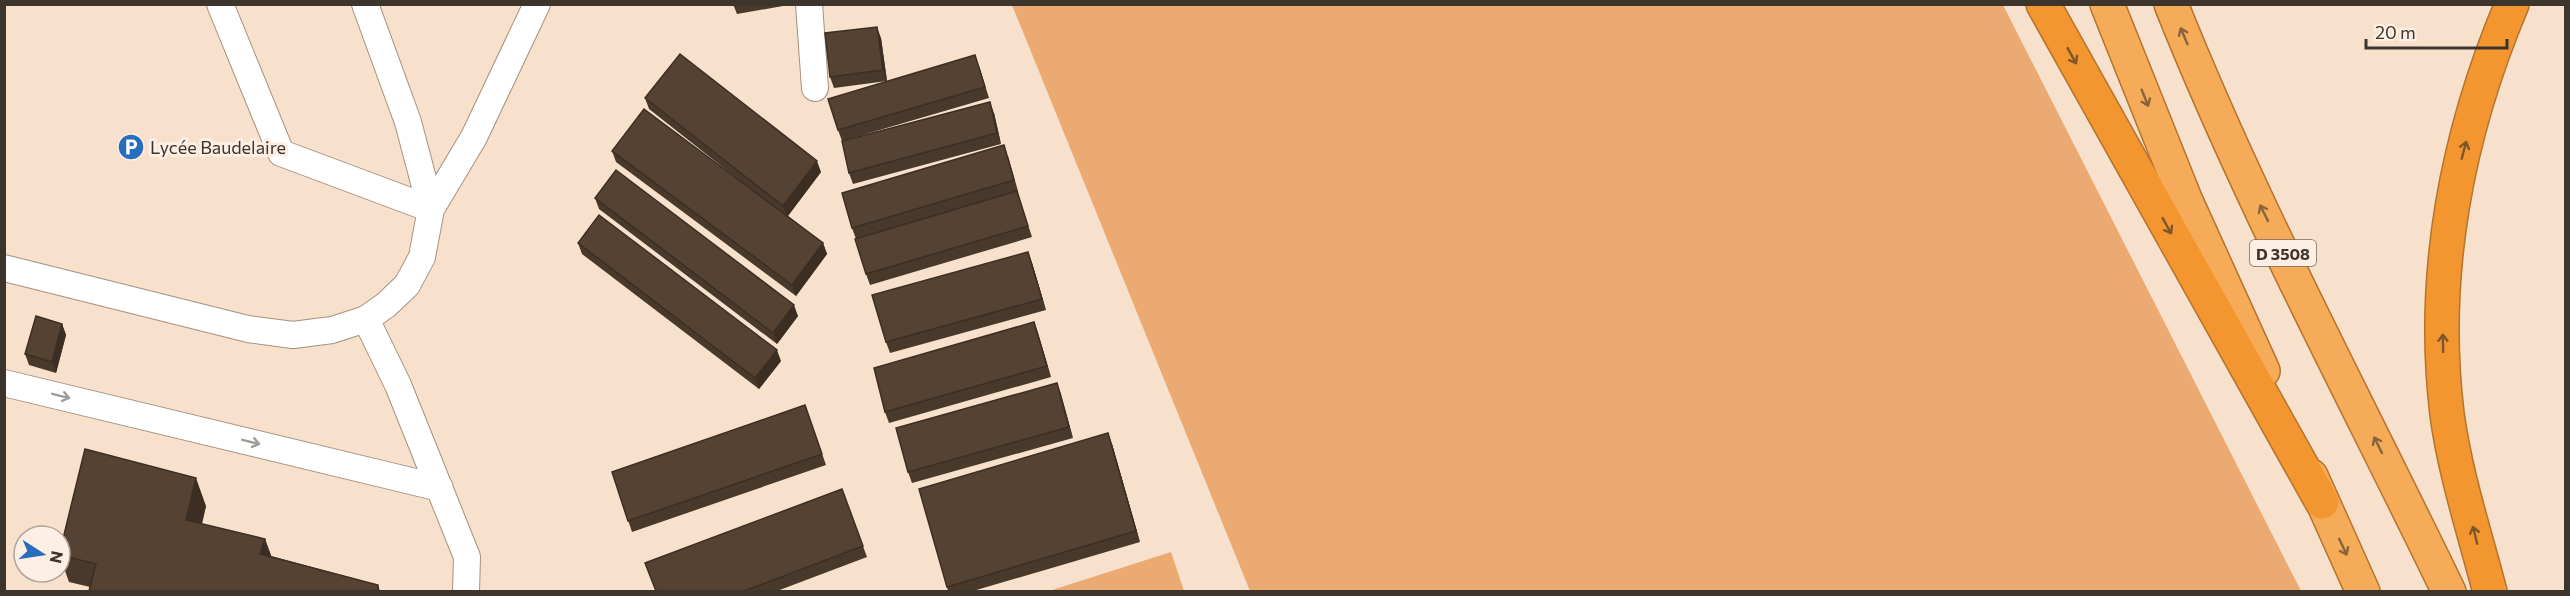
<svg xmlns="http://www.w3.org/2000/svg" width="2570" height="596" font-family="Commissioner,sans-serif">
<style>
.green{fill:#eaaa71}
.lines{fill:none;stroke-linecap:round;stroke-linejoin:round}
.service-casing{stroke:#a6917f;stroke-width:28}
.trunk-casing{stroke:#b3742e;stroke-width:36}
.motorway-casing{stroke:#b3742e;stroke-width:36}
.service{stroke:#fff;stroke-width:26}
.trunk{stroke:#f6ab58;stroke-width:33}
.motorway{stroke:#f3962f;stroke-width:33}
.wall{fill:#49392b}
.shaded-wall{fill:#3c2e23}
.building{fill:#554232;stroke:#3c2e23;stroke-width:1.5}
.oneway{stroke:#87643e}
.oneway2{stroke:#7d562d}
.oneway3{stroke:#9e9a96}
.labels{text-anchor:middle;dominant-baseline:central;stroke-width:6;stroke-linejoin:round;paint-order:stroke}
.shield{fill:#fdefe3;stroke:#776c63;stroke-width:1.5}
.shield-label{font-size:16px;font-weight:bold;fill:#3d342c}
.poi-label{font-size:18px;fill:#3d342c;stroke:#fdefe3;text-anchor:start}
</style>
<rect width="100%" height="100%" fill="#f7e0cc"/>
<!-- green -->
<path class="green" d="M 1012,5 L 2003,5 L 2301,591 L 1250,591 Z
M 1171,552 L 1184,591 L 1049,591 Z"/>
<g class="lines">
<defs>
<path id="service" d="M 220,4 L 281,153 L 431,209
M 365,4 L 408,122 L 431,209
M 809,4 L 815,88
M 4,268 L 248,329 L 293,335 L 332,330 L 366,319 L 386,305 L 407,285 L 422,257 L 431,209 L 474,137 L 537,4
M 366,319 L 398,385 L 467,557 L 466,592
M 4,383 L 440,488"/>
<path id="trunk" d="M 2107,4 L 2185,199 L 2263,371
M 2171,4 C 2251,205 2355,397 2449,592
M 2311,476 L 2363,592"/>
<path id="motorway" d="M 2043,4 L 2322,502
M 2490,592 C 2475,534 2455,474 2447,414 C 2430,274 2457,134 2512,4"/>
</defs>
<!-- service casing -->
<use href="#service" class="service-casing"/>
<!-- trunk casing -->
<use href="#trunk" class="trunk-casing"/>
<!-- motorway casing -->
<use href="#motorway" class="motorway-casing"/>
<!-- service -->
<use href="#service" class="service"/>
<!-- trunk -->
<use href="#trunk" class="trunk"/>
<!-- motorway -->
<use href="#motorway" class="motorway"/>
</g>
<!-- wall -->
<path class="wall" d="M 733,4 L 783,4 L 783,6 L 737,14 Z
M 881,38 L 887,81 L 834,88 L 830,77 Z
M 979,66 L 989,98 L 842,141 L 838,130 Z
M 645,98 L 821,172 L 788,216 L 823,243 L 827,254 L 796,296 L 616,162 L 612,151 L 739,180 L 649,109 Z
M 994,113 L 1001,144 L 853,184 L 849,173 Z
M 1008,156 L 1018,191 L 856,239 L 852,228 Z
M 1017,191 L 1032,237 L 870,285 L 866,274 Z
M 595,198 L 798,316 L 777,344 L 599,209 Z
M 578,243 L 781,361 L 759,389 L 582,254 Z
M 1032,263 L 1046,310 L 890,353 L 886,342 Z
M 1034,322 L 1051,377 L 889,423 L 885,412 Z
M 62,324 L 66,335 L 56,373 L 29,365 L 25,354 Z
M 1057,383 L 1073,438 L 912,483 L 908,472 Z
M 805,405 L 826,465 L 632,532 L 612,472 Z
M 1112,444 L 1140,542 L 973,591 L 948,591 L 947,587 Z
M 842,489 L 867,557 L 777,591 L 656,591 Z
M 206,506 L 202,524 L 265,539 L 271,556 L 378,585 L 380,591 L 89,591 L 90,587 L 69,582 L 60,557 L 60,551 Z"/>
<!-- shaded-wall -->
<path class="shaded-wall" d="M 877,27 L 881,38 L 887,81 L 883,70 Z
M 990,102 L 994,113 L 1001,144 L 997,133 Z
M 817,161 L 821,172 L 787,217 L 783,206 Z
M 823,243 L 827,254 L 796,296 L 792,285 Z
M 1028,252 L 1032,263 L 1046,310 L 1042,299 Z
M 794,305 L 798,316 L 777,344 L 773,333 Z
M 1034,322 L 1038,333 L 1051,377 L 1047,366 Z
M 62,324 L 66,335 L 56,373 L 52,362 Z
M 777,350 L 781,361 L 759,389 L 755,378 Z
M 1057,383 L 1061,394 L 1073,438 L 1069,427 Z
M 1108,433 L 1112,444 L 1140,542 L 1136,531 Z
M 196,478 L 206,506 L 196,547 L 186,520 Z
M 265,539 L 275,566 L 260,554 Z"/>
<!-- building -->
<path class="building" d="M 877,27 L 883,70 L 830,77 L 825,33 Z
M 680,54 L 817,161 L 783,206 L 645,98 Z
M 975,55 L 985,87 L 838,130 L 828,99 Z
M 990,102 L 997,133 L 849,173 L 842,141 Z
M 644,109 L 823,243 L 792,285 L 612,151 Z
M 1004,145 L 1014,180 L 852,228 L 842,193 Z
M 616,170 L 794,305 L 773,333 L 595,198 Z
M 1017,191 L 1028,226 L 866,274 L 855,239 Z
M 599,215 L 777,350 L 755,378 L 578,243 Z
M 1028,252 L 1042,299 L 886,342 L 872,295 Z
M 36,316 L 62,324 L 52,362 L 25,354 Z
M 1034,322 L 1047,366 L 885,412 L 874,368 Z
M 1057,383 L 1069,427 L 908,472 L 896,428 Z
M 805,405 L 822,454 L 628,521 L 612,472 Z
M 1108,433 L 1136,531 L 947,587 L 919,489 Z
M 85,449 L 196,478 L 186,520 L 265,539 L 260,554 L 378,585 L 378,591 L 89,591 L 96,564 L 60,555 L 60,551 Z
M 842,489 L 863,546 L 744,591 L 656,591 L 645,563 Z"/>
<!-- one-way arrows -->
<defs><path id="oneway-shaft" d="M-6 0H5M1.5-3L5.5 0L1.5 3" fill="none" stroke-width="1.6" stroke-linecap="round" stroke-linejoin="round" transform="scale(1.5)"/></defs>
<g class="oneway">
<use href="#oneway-shaft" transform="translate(2184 36) rotate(-113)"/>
<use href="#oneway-shaft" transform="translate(2145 98) rotate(68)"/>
<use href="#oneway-shaft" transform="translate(2264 213) rotate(-116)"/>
<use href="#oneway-shaft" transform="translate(2378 445) rotate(-116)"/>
<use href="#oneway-shaft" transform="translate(2343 547) rotate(65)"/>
</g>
<g class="oneway2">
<use href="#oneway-shaft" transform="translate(2072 56) rotate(61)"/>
<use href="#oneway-shaft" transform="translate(2464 150) rotate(-75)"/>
<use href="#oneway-shaft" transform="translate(2167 226) rotate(61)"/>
<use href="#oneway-shaft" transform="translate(2443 343) rotate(-91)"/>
<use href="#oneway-shaft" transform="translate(2475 535) rotate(-104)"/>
</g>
<g class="oneway3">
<use href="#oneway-shaft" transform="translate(61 396) rotate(14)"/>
<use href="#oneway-shaft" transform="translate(251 442) rotate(14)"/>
</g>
<!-- icons -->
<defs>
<symbol id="parking-disc" viewBox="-11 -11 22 22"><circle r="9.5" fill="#266dbe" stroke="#fdefe3"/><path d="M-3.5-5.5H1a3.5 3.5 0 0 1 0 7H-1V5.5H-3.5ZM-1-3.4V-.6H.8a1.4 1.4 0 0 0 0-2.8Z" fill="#fff"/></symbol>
</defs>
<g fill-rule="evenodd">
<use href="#parking-disc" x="116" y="132" width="30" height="30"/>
</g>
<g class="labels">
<!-- shield labels -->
<rect class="shield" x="2250" y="240" width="66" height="26" rx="4.5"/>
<g class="shield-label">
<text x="2283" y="253">D 3508</text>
</g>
<!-- poi labels -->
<g class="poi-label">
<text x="150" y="147">Lycée Baudelaire</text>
</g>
</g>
<!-- border -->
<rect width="2570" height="596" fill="none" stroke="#3d342c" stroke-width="12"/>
<!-- north arrow -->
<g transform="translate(42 554) rotate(102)"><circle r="28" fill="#fdefe3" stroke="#b0a49a" stroke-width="1.5"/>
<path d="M0-4.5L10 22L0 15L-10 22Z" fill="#266dbe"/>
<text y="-9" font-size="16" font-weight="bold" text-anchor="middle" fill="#3d342c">N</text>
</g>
<!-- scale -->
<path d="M2366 39v9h141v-9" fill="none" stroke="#3d342c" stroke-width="3"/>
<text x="2375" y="39" font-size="18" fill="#3d342c" stroke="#fdefe3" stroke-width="4.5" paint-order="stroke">20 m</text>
</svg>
